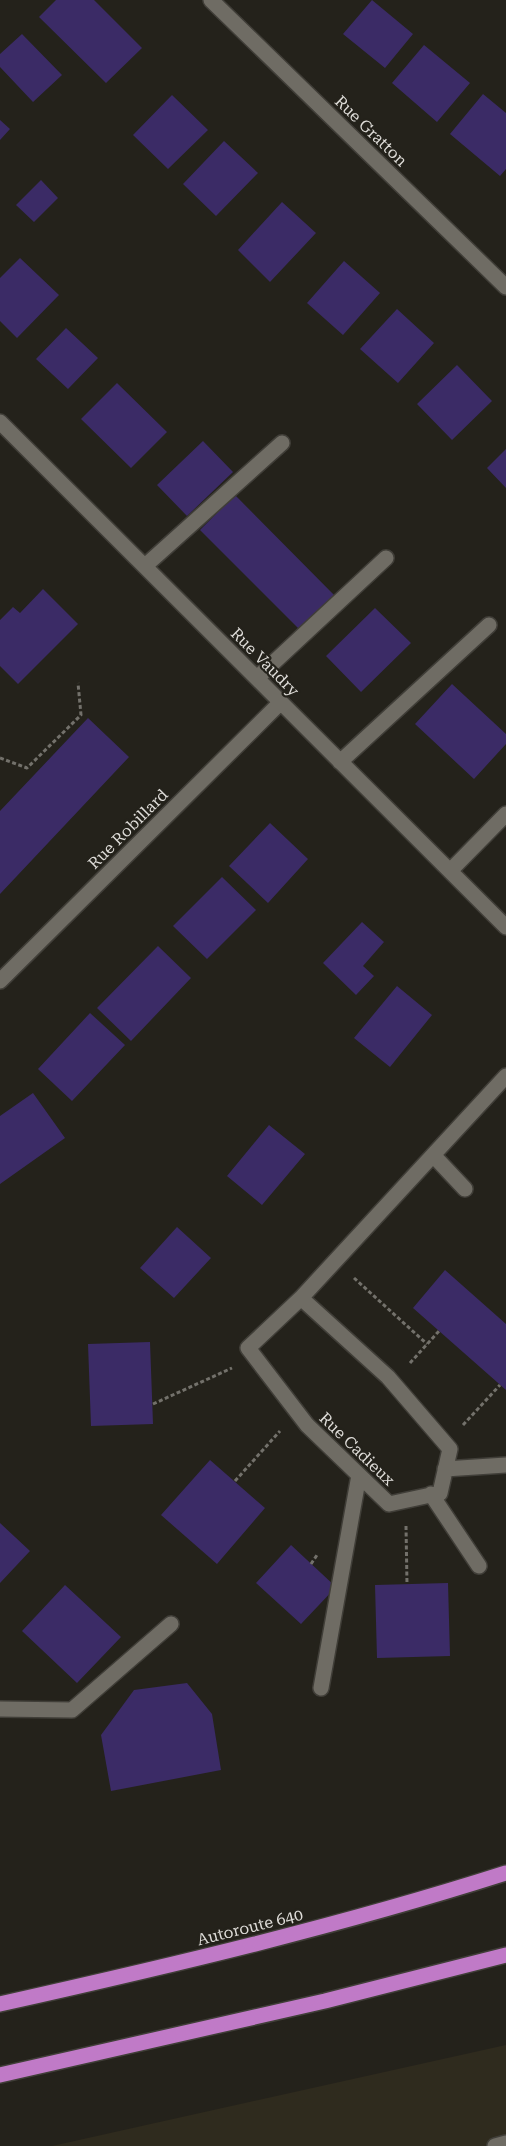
<svg xmlns="http://www.w3.org/2000/svg" width="506" height="2146" font-family="'Roboto Serif',serif">
<style>
.built{fill:#2f2b1e}
.building{fill:#3b2b66}
.lines{fill:none;stroke-linecap:round;stroke-linejoin:round}
.minor-casing{stroke:#403e38;stroke-width:18}
.highway-casing{stroke:#403e38;stroke-width:18}
.path{stroke:#73716b;stroke-width:3;stroke-dasharray:4 2.5;stroke-linecap:butt}
.minor{stroke:#6f6c64;stroke-width:15}
.highway{stroke:#c07ac7;stroke-width:15}
.labels{text-anchor:middle;dominant-baseline:central;stroke-width:4.5;stroke-linejoin:round;paint-order:stroke}
.street-label{font-size:16px;fill:#dedcd8;stroke:#24221b}
</style>
<rect width="100%" height="100%" fill="#24221b"/>
<!-- built -->
<path class="built" d="M 506,2045 L 506,2146 L 52,2146 Z"/>
<!-- building -->
<path class="building" d="M 56,0 L 94,0 L 142,48 L 106,83 L 39,17 Z
M 372,0 L 413,34 L 385,68 L 343,34 Z
M 22,34 L 62,75 L 33,102 L 0,67 L 0,54 Z
M 424,45 L 470,83 L 437,122 L 392,83 Z
M 483,94 L 506,113 L 506,169 L 500,176 L 450,134 Z
M 172,95 L 208,130 L 168,169 L 133,135 Z
M 0,120 L 10,129 L 0,140 Z
M 224,141 L 258,173 L 216,216 L 183,184 Z
M 41,180 L 58,198 L 34,222 L 16,205 Z
M 282,202 L 316,233 L 270,282 L 238,250 Z
M 20,258 L 59,295 L 17,338 L 0,321 L 0,278 Z
M 344,261 L 380,293 L 343,335 L 307,303 Z
M 397,309 L 434,343 L 398,383 L 360,349 Z
M 66,328 L 98,358 L 68,389 L 36,359 Z
M 457,365 L 492,401 L 452,440 L 417,404 Z
M 117,383 L 167,432 L 131,468 L 81,419 Z
M 203,441 L 233,472 L 187,516 L 157,485 Z
M 506,449 L 506,488 L 487,468 Z
M 235,495 L 338,599 L 303,633 L 200,530 Z
M 43,589 L 78,624 L 18,684 L 0,666 L 0,620 L 13,607 L 20,613 Z
M 375,608 L 411,643 L 361,692 L 326,656 Z
M 452,684 L 506,734 L 506,744 L 474,779 L 415,724 Z
M 88,718 L 129,757 L 0,894 L 0,811 Z
M 270,823 L 308,859 L 268,903 L 229,866 Z
M 222,877 L 256,910 L 207,959 L 173,926 Z
M 362,922 L 384,942 L 363,966 L 374,976 L 356,995 L 323,963 Z
M 158,946 L 191,978 L 131,1041 L 97,1008 Z
M 397,986 L 432,1015 L 390,1067 L 354,1038 Z
M 90,1013 L 125,1045 L 72,1101 L 38,1069 Z
M 33,1093 L 65,1138 L 0,1184 L 0,1116 Z
M 269,1125 L 305,1154 L 262,1205 L 227,1176 Z
M 177,1227 L 211,1258 L 174,1298 L 140,1268 Z
M 445,1270 L 506,1324 L 506,1390 L 413,1308 Z
M 150,1342 L 153,1424 L 91,1426 L 88,1344 Z
M 210,1460 L 265,1508 L 217,1564 L 161,1515 Z
M 0,1523 L 30,1551 L 0,1583 Z
M 291,1545 L 336,1587 L 301,1624 L 256,1583 Z
M 448,1583 L 450,1656 L 377,1658 L 375,1585 Z
M 65,1585 L 121,1637 L 77,1683 L 22,1631 Z
M 187,1683 L 212,1714 L 221,1770 L 111,1791 L 101,1735 L 134,1690 Z"/>
<g class="lines">
<defs>
<path id="minor" d="M 211,0 L 506,287
M 0,422 L 506,927
M 145,566 L 282,443
M 257,678 L 386,558
M 340,762 L 489,625
M 450,871 L 506,814
M 0,981 L 281,702
M 433,1155 L 465,1189
M 301,1298 L 388,1377 L 450,1449 L 440,1493 L 389,1504 L 307,1425 L 248,1348 L 301,1298 L 506,1076
M 445,1469 L 506,1465
M 431,1494 L 479,1566
M 321,1688 L 359,1475
M 0,1709 L 72,1710 L 171,1624
M 495,2146 L 506,2143"/>
<path id="highway" d="M 0,2004 C 170,1966 340,1926 506,1873
M 0,2075 L 325,2001 L 506,1955"/>
</defs>
<!-- minor casing -->
<use href="#minor" class="minor-casing"/>
<!-- highway casing -->
<use href="#highway" class="highway-casing"/>
<!-- path -->
<path class="path" d="M 0,758 L 27,768 L 81,715 L 78,683
M 354,1278 L 427,1344
M 410,1363 L 439,1331
M 153,1404 L 232,1368
M 463,1425 L 500,1385
M 235,1481 L 280,1431
M 406,1526 L 407,1584
M 311,1564 L 317,1555"/>
<!-- minor -->
<use href="#minor" class="minor"/>
<!-- highway -->
<use href="#highway" class="highway"/>
</g>
<g class="labels">
<!-- street labels -->
<g class="street-label">
<text transform="translate(371 131) rotate(44)">Rue Gratton</text>
<text transform="translate(265 662) rotate(45)">Rue Vaudry</text>
<text transform="translate(128 829) rotate(-45)">Rue Robillard</text>
<text transform="translate(357 1449) rotate(44)">Rue Cadieux</text>
<text transform="translate(250 1927) rotate(-14)">Autoroute 640</text>
</g>
</g>
</svg>
